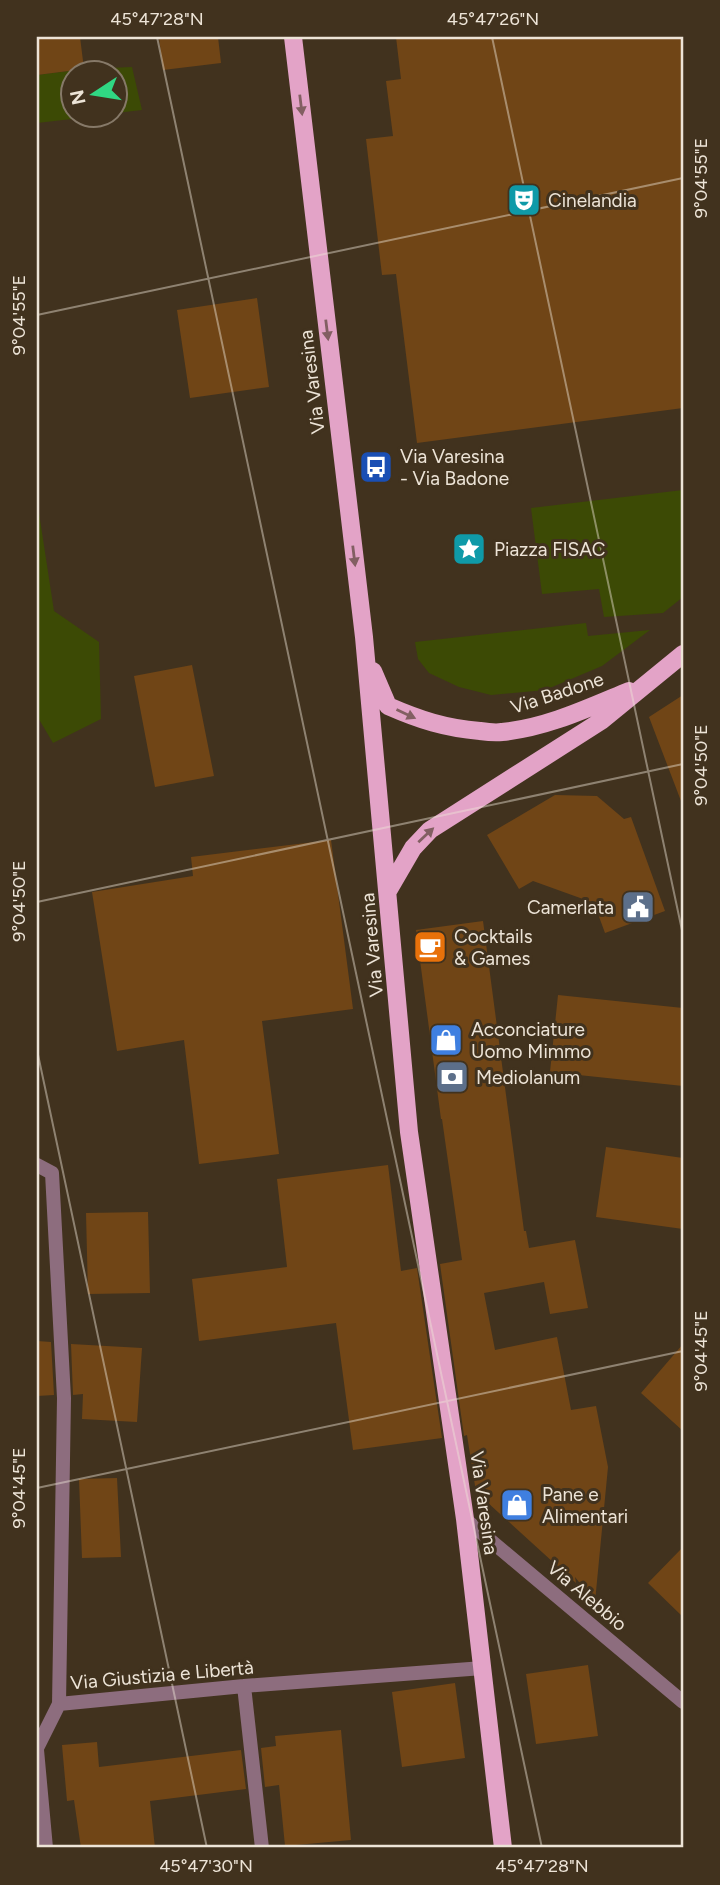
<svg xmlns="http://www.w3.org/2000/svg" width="720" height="1885" font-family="Figtree,sans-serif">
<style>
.green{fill:#3c4a05}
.building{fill:#704516}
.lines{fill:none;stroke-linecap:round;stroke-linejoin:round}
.street{stroke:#8d6d7e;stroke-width:14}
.primary{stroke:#e3a3c7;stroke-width:18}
.oneway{fill:#825f62}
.ticks{fill:none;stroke:#ede4d7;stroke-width:2;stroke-opacity:0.45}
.labels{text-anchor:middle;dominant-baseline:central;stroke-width:6;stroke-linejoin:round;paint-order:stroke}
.poi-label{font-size:19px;fill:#ede4d7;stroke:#41321e;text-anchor:start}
.street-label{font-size:19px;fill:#ede4d7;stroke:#41321e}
.neatline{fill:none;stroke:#ede4d7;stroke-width:2.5}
.ticks-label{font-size:18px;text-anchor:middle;fill:#ede4d7}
</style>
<rect width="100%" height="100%" fill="#41321e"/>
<!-- green -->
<path class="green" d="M 132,67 L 142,110 L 116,113 L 116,74 L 74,74 L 74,116 L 98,116 L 37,123 L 37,75 L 84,69 Z
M 683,490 L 683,597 L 663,613 L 604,617 L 599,589 L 542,594 L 531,508 Z
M 37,500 L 54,611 L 99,642 L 101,719 L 53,743 L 37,716 Z
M 586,623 L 588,636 L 650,630 L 602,666 L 545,690 L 491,695 L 459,687 L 429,673 L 418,659 L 415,642 Z"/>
<!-- building -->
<path class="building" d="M 37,37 L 80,37 L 84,69 L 37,75 Z
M 159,37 L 218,37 L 221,63 L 163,70 Z
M 396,37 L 683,37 L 683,408 L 417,443 L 396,274 L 382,275 L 366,139 L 393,136 L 386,81 L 401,79 Z
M 257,298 L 269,387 L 190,398 L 177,310 Z
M 192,665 L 214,776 L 155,787 L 134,676 Z
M 683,695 L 683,800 L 681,801 L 649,717 Z
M 555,795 L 597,796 L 624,819 L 631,817 L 665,911 L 605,933 L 594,903 L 533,881 L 519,889 L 487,835 Z
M 331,840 L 353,1009 L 262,1021 L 279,1154 L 199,1164 L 184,1040 L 117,1051 L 92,892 L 193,876 L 191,857 Z
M 483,921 L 524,1231 L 526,1231 L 529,1248 L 575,1240 L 588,1308 L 550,1314 L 544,1282 L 484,1293 L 495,1350 L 557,1337 L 571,1410 L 596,1406 L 608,1467 L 595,1602 L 575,1577 L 576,1583 L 476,1492 L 467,1435 L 464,1436 L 440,1264 L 462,1260 L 442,1119 L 441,1119 L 416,930 Z
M 558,995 L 683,1008 L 683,1086 L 550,1072 Z
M 606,1147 L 683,1158 L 683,1229 L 596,1217 Z
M 388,1165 L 401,1271 L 417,1268 L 442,1438 L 353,1450 L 336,1323 L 199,1341 L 192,1279 L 287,1267 L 277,1179 Z
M 148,1212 L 150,1293 L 88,1294 L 86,1213 Z
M 37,1341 L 51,1342 L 54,1395 L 37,1396 Z
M 71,1344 L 142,1348 L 137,1422 L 82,1419 L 83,1394 L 73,1395 Z
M 683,1344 L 683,1431 L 641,1393 Z
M 117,1478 L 121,1557 L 82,1558 L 79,1479 Z
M 683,1547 L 683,1617 L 648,1583 Z
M 588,1665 L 598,1736 L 536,1744 L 526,1674 Z
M 455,1683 L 465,1758 L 402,1767 L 392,1692 Z
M 341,1730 L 351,1840 L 285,1846 L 279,1785 L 265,1787 L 261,1748 L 276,1746 L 275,1736 Z
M 97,1742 L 99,1767 L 241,1750 L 246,1789 L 150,1801 L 155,1848 L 81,1848 L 74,1800 L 67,1801 L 62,1745 Z"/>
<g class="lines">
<!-- street -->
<path class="street" d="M 37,1165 L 52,1173 L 64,1398 L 59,1704 L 37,1748
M 465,1519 L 683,1702
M 244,1686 L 262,1848
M 59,1704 L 244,1686 L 483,1668
M 37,1750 L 46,1848"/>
<!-- primary -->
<path class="primary" d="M 293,37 L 364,637 L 409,1132 L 465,1519 L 503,1848
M 373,671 L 388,706 C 420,720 445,728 480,731 C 487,732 495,733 502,732 C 546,728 588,708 629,691
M 388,891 L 413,848 L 430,830 L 601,721 L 683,654"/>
</g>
<!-- one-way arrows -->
<defs><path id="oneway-solid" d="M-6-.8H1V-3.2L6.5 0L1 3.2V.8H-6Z" transform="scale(1.75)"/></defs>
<g class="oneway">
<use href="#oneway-solid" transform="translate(301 105) rotate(83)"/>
<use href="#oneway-solid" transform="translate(327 330) rotate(83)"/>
<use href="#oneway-solid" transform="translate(354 556) rotate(83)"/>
<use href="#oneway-solid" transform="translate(406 714) rotate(25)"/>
<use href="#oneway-solid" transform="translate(426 835) rotate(-43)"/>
</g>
<!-- ticks -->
<path class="ticks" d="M 157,37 L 542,1848M 492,37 L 683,935M 37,315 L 683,178M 37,902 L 683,764M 37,1050 L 207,1848M 37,1488 L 683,1351"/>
<!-- icons -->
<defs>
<symbol id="theatre-square" viewBox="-11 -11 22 22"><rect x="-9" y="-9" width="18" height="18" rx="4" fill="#0f9aa8" stroke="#41321e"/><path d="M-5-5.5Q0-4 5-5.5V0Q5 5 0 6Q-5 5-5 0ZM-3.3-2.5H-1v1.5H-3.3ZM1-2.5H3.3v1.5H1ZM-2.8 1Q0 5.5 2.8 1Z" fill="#fff"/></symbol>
<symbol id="bus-square" viewBox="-11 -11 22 22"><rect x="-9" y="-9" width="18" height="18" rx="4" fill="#1a4fb4" stroke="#41321e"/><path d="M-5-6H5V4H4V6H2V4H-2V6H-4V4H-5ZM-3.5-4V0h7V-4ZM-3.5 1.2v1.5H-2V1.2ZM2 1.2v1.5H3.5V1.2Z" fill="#fff"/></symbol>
<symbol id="sight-square" viewBox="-11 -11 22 22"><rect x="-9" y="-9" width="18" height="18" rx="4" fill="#0f9aa8" stroke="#41321e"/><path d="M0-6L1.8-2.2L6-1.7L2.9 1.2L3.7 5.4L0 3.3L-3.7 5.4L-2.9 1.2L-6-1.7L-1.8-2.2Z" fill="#fff"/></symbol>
<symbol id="civic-square" viewBox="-11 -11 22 22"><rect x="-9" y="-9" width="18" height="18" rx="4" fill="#5c6f8a" stroke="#41321e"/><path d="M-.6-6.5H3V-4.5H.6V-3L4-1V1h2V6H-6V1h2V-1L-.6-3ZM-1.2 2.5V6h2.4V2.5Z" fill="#fff"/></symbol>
<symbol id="cafe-square" viewBox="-11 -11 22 22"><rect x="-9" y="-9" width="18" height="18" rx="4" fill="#e8710a" stroke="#41321e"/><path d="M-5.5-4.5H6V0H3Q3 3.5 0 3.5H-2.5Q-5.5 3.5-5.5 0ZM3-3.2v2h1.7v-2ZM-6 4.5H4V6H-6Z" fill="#fff"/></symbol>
<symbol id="shop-square" viewBox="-11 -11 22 22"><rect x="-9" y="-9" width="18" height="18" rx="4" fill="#3f7fe0" stroke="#41321e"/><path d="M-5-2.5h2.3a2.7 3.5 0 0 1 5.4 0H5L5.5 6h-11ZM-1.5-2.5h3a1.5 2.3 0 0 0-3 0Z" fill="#fff"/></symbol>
<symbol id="bank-square" viewBox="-11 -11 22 22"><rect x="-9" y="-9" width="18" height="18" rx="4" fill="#5c6f8a" stroke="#41321e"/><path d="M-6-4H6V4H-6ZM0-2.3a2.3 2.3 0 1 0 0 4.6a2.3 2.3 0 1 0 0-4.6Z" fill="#fff"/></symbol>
</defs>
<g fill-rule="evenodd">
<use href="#theatre-square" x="505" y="181" width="38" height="38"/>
<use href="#bus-square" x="357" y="448" width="38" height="38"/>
<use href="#sight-square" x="450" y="530" width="38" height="38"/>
<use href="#civic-square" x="619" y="888" width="38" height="38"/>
<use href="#cafe-square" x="411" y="928" width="38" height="38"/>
<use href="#shop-square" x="427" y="1021" width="38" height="38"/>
<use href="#bank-square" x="433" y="1058" width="38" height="38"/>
<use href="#shop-square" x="498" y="1486" width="38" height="38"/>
</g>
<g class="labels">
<!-- poi labels -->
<g class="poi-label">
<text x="548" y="200">Cinelandia</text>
<text x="400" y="456">Via Varesina<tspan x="400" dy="22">- Via Badone</tspan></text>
<text x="494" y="549">Piazza FISAC</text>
<text x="614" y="907" text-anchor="end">Camerlata</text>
<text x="454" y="936">Cocktails<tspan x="454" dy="22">&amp; Games</tspan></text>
<text x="471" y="1029">Acconciature<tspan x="471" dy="22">Uomo Mimmo</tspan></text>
<text x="476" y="1077">Mediolanum</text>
<text x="542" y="1494">Pane e<tspan x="542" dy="22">Alimentari</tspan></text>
</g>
<!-- street labels -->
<g class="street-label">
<text transform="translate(312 382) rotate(-97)">Via Varesina</text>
<text transform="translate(557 693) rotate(-18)">Via Badone</text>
<text transform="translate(372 945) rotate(-95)">Via Varesina</text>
<text transform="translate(484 1503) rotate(82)">Via Varesina</text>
<text transform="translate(587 1596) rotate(40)">Via Alebbio</text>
<text transform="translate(162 1675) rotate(-5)">Via Giustizia e Libertà</text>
</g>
</g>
<!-- border -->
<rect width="720" height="1885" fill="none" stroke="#41321e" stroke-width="77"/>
<!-- north arrow -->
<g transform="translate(94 94) rotate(258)"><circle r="33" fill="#41321e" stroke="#867968" stroke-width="2"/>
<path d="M0-5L12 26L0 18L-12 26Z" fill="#30d883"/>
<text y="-10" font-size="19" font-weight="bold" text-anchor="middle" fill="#ede4d7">N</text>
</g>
<rect x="38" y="38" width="644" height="1808" class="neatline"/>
<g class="ticks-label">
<text x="157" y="25">45°47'28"N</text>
<text x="493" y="25">45°47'26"N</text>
<text transform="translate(701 178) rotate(-90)" y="6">9°04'55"E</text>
<text transform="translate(19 315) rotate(-90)" y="6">9°04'55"E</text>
<text transform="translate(701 765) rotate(-90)" y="6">9°04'50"E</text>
<text transform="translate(19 901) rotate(-90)" y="6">9°04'50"E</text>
<text transform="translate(701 1351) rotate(-90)" y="6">9°04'45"E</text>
<text transform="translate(19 1488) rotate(-90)" y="6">9°04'45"E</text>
<text x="206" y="1872">45°47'30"N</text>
<text x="542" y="1872">45°47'28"N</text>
</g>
</svg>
